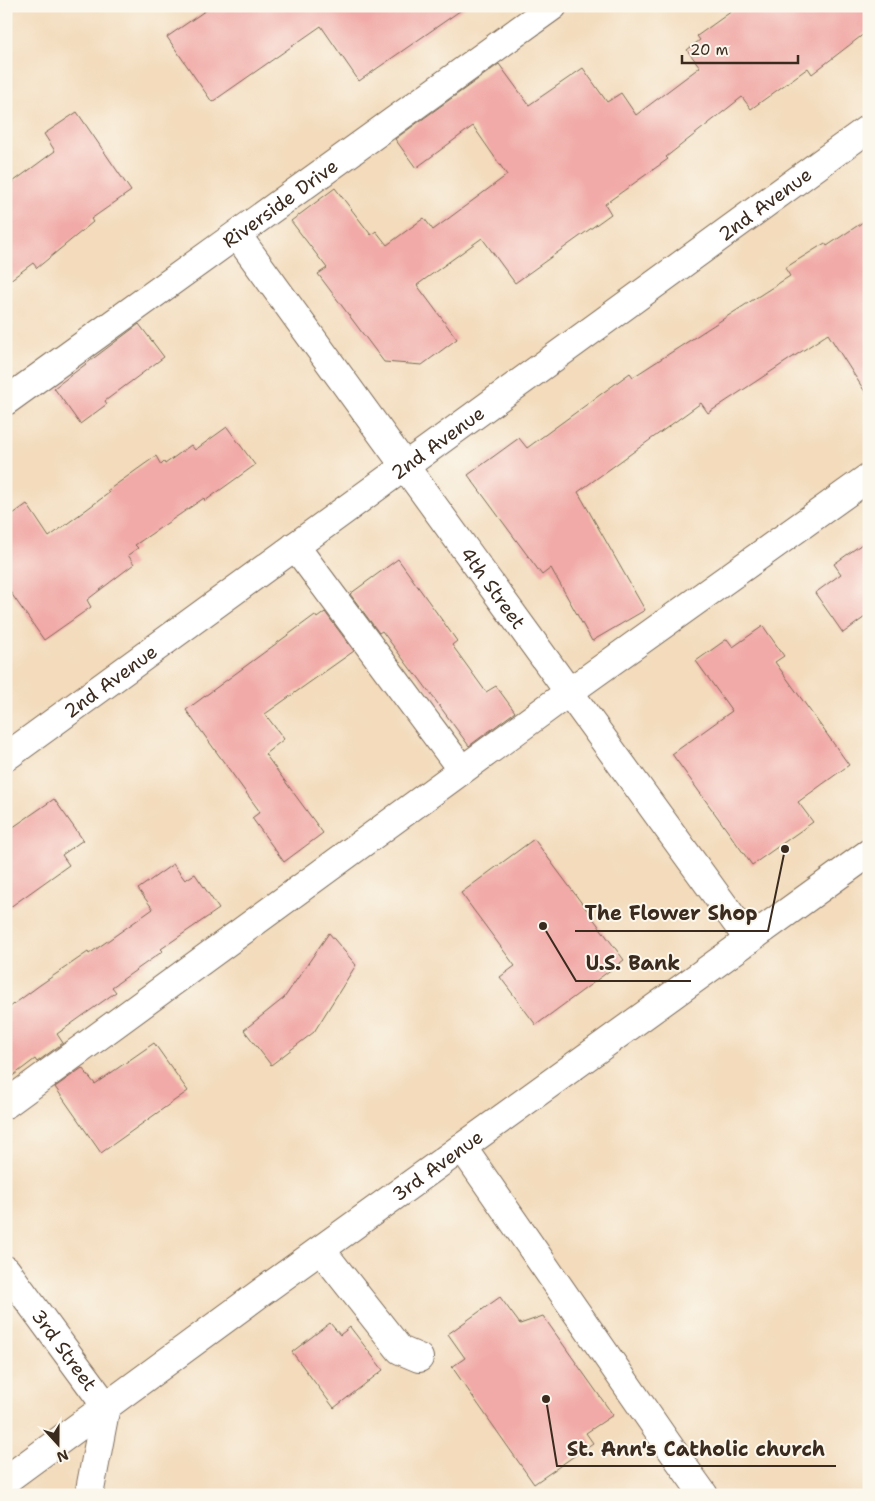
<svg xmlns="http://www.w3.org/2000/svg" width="875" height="1501" font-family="'Shantell Sans',sans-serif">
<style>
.building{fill:#f1aaa7}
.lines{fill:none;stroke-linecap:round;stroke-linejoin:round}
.minor-casing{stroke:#7b6855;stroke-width:30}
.minor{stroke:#fff;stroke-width:28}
.labels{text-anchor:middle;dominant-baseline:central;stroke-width:4;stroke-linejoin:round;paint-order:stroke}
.street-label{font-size:19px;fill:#3b2a1e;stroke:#fbf7ec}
.leader{fill:none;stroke:#3b2a1e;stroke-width:2}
.callout-dot{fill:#3b2a1e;stroke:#fbf7ec;stroke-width:2}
.callout-label{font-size:20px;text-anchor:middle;font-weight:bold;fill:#3b2a1e;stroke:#fbf7ec;stroke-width:4;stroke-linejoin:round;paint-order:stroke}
</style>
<rect width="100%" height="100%" fill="#fbf7ec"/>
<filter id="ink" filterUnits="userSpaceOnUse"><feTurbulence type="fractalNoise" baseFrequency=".02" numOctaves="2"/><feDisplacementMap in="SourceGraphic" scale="10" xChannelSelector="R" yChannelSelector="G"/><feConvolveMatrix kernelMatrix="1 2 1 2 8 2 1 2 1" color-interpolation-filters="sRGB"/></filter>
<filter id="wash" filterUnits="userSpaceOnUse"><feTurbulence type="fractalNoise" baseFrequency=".0096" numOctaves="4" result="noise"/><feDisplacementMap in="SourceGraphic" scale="20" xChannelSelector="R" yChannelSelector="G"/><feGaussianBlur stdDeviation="1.12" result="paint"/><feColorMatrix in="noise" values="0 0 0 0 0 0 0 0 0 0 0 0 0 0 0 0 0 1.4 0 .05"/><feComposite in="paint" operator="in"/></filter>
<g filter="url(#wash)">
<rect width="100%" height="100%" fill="#f3dbbc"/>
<g id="blocks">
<!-- building -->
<path class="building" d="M 212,6 L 467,6 L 359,81 L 321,26 L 212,102 L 167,37 Z
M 739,6 L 869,6 L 869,30 L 812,74 L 808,68 L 751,109 L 742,97 L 666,157 L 668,159 L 605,204 L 611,214 L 515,283 L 482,238 L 417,285 L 457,339 L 422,365 L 384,362 L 318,274 L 327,268 L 291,221 L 335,188 L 371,235 L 376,231 L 387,245 L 424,218 L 433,230 L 507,175 L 473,126 L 416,168 L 395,139 L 499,64 L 529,105 L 583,68 L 607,102 L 621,93 L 636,115 L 700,67 L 687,50 L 700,40 L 697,36 Z
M 77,112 L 131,191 L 91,219 L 93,222 L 37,268 L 33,263 L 6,283 L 6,187 L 55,151 L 44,134 Z
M 869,218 L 869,398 L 828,334 L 708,413 L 701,403 L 578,492 L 645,610 L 592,641 L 551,568 L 542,575 L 468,475 L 519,438 L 527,448 L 630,373 L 633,377 L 790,276 L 785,268 L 825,243 L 827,246 Z
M 139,324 L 164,357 L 105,401 L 107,404 L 80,424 L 54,388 Z
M 227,427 L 255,465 L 205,501 L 204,498 L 135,545 L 138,548 L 128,555 L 134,564 L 87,600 L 91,607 L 44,640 L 6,586 L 6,519 L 27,504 L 49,537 L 109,493 L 107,491 L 156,456 L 161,465 L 164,462 L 165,464 L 191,445 L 195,450 Z
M 869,539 L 869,614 L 843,633 L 815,593 L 841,574 L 834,564 Z
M 398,559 L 457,641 L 452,645 L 486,692 L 496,686 L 515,712 L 469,746 L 416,674 L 415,675 L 382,631 L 379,633 L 350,594 Z
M 325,612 L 354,651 L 265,714 L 284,739 L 265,754 L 323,833 L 284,862 L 252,818 L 260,812 L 186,710 L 315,615 L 317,618 Z
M 763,626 L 784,656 L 775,662 L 849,765 L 798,802 L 813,822 L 752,865 L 672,754 L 732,711 L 696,661 L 727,639 L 733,647 Z
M 54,799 L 83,840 L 62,855 L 69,865 L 6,910 L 6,832 Z
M 534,839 L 624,960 L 536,1025 L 500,977 L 515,966 L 461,893 Z
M 173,864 L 185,880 L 195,874 L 219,909 L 161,949 L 163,951 L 112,987 L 116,992 L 57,1034 L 63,1043 L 37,1062 L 35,1059 L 6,1081 L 6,1010 L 40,985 L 88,952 L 89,954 L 153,909 L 138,889 Z
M 329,933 L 356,965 L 314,1032 L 271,1065 L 244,1030 L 284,998 Z
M 154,1043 L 188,1091 L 101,1153 L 55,1087 L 82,1068 L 95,1084 Z
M 500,1297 L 520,1324 L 543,1316 L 613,1415 L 586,1433 L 593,1443 L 534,1484 L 452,1367 L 465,1358 L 448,1334 Z
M 330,1323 L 340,1335 L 350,1327 L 383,1370 L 334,1408 L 292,1352 Z"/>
</g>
</g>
<g filter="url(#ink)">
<use href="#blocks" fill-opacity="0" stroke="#7b6855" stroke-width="1"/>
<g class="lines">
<defs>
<g id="minor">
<path id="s1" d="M 237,235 L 749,940"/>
<path id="s2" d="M 6,401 L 553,6"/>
<path d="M 295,546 L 462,770"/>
<path id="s3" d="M 6,757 L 869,128"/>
<path d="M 6,1104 L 569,692 L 869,477"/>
<path d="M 462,1147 L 676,1456 L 704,1495"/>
<path d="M 321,1250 L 400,1350 L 419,1358"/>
<path id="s4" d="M 6,1270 L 106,1406"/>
<path id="s5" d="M 6,1480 L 259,1294 L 869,853"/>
<path d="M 89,1495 L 106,1406"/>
</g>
</defs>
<!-- minor casing -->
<use href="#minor" class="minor-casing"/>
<!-- minor -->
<use href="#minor" class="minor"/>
</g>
</g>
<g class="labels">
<!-- street labels -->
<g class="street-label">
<text stroke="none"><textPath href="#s2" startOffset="338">Riverside Drive</textPath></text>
<text stroke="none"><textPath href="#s3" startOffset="939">2nd Avenue</textPath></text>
<text stroke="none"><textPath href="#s3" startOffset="534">2nd Avenue</textPath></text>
<text stroke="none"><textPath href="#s1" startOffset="436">4th Street</textPath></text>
<text stroke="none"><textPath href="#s3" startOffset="129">2nd Avenue</textPath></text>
<text stroke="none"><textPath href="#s5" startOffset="534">3rd Avenue</textPath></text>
<text stroke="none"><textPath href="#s4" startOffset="99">3rd Street</textPath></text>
</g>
</g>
<!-- callouts -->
<path class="leader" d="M785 849L768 931H575M543 926L576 981H691M546 1399L557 1466H836"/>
<g class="callout-dot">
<circle cx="785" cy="849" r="5"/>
<circle cx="543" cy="926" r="5"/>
<circle cx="546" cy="1399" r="5"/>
</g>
<g class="callout-label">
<text x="671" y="920">The Flower Shop</text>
<text x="633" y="970">U.S. Bank</text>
<text x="696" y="1456">St. Ann's Catholic church</text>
</g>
<!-- margin -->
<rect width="875" height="1501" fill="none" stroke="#fbf7ec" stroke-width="25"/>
<!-- north arrow -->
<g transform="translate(58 1444) rotate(159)" stroke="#fbf7ec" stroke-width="4" paint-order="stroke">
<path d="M0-4L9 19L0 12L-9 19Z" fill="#3b2a1e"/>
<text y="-8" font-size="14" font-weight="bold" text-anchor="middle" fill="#3b2a1e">N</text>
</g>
<!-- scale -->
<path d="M682 55v8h116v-8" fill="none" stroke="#3b2a1e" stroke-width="2.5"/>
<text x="690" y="55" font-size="15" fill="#3b2a1e" stroke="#fbf7ec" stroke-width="4" paint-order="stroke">20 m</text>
</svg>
